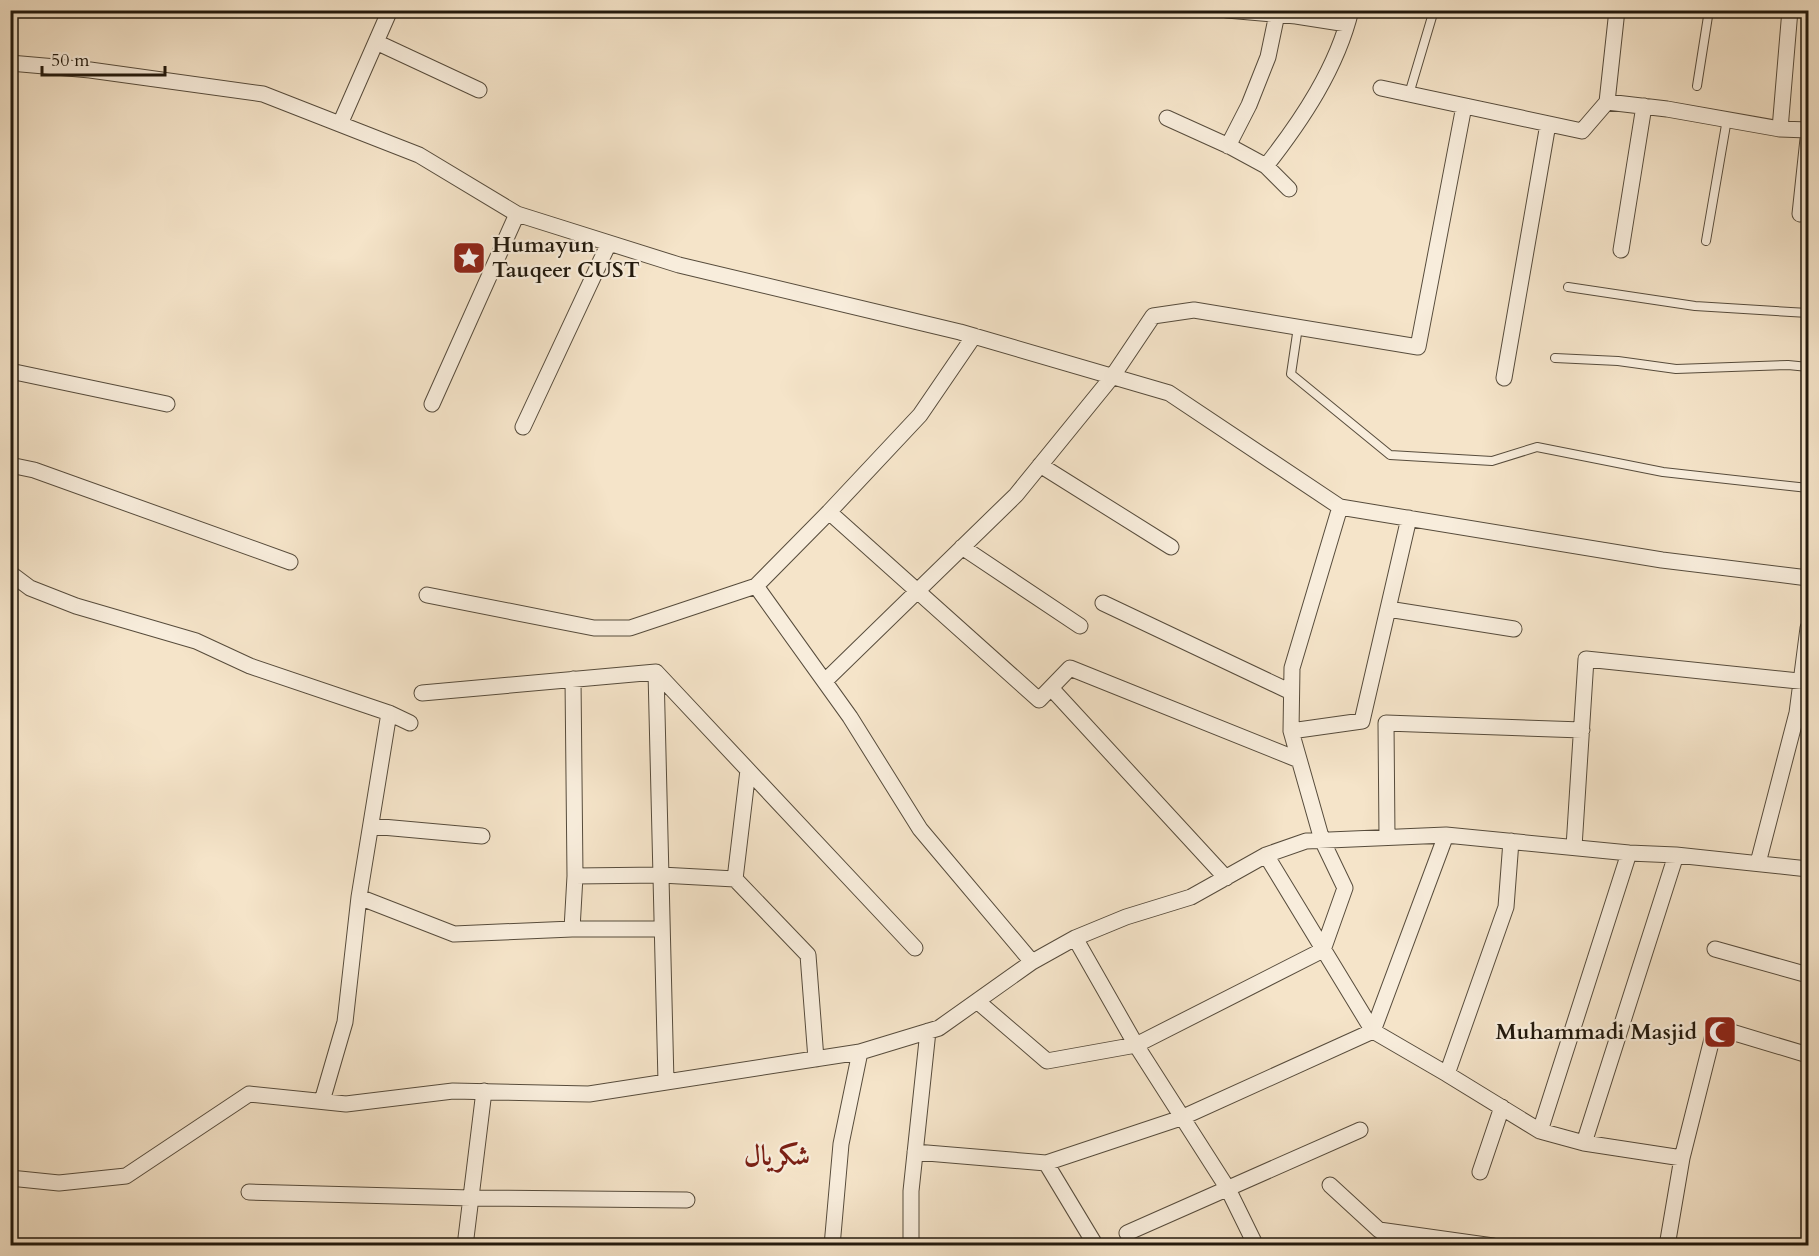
<svg xmlns="http://www.w3.org/2000/svg" width="1819" height="1256" font-family="Cardo,Amiri,serif">
<style>
.lines{fill:none;stroke-linecap:round;stroke-linejoin:round}
.lane-casing{stroke:#574c3c;stroke-width:10}
.street-casing{stroke:#574c3c;stroke-width:17}
.lane{stroke:#f8eddc;stroke-width:8}
.street{stroke:#f8eddc;stroke-width:15}
.labels{text-anchor:middle;dominant-baseline:central;stroke-width:4.5;stroke-linejoin:round;paint-order:stroke}
.poi-label{font-size:22px;font-weight:bold;fill:#22190d;stroke:#f8eddc;text-anchor:start}
.district-label{font-size:28px;font-weight:bold;fill:#7a1f14;stroke:#f8eddc}
</style>
<rect width="100%" height="100%" fill="#f5e4c9"/>
<filter id="stains"><feTurbulence type="fractalNoise" baseFrequency=".00333" numOctaves="4"/><feColorMatrix values="0 0 0 0 .2 0 0 0 0 .09 0 0 0 0 .02 0 0 0 .5 -.17"/></filter>
<radialGradient id="worn" r=".72"><stop offset=".6" stop-color="#630" stop-opacity="0"/><stop offset="1" stop-color="#630" stop-opacity=".3"/></radialGradient>
<g class="lines">
<defs>
<path id="lane" d="M 1697,86 L 1709,10
M 1409,94 L 1434,10
M 1706,241 L 1727,119
M 1568,287 L 1695,306 L 1808,313
M 1298,327 L 1291,374 L 1390,455 L 1492,461 L 1537,447 L 1663,472 L 1808,488
M 1555,358 L 1618,361 L 1676,369 L 1788,365 L 1808,367"/>
<path id="street" d="M 1227,10 L 1296,16 L 1347,24
M 376,42 L 479,90
M 10,63 L 90,70 L 263,94 L 419,155 L 517,214 L 679,265 L 960,332 L 1169,393 L 1340,507 L 1662,560 L 1808,578
M 1381,88 L 1582,131 L 1607,102 L 1617,10
M 1607,102 L 1667,109 L 1780,129 L 1808,130
M 1167,118 L 1231,147 L 1266,166 L 1289,189
M 340,124 L 390,10
M 1780,129 L 1790,10
M 1228,146 L 1249,105 L 1268,57 L 1277,14
M 1266,166 C 1302,120 1337,68 1351,10
M 1800,214 L 1808,139
M 1621,250 L 1644,106
M 10,371 L 167,404
M 1504,378 L 1548,124
M 432,404 L 517,214
M 523,427 L 609,243
M 10,465 L 34,470 L 290,562
M 1040,465 L 1171,547
M 829,512 L 1039,700 L 1070,668 L 1299,760
M 962,547 L 1080,626
M 10,573 L 30,588 L 76,606 L 196,641 L 250,666 L 389,713 L 410,723
M 756,586 L 850,717 L 920,829 L 1032,962
M 427,595 L 594,628 L 630,628 L 756,586 L 829,512 L 920,415 L 974,336
M 1103,603 L 1291,692
M 1388,609 L 1514,629
M 656,672 L 666,1082
M 656,672 L 915,948
M 825,681 L 1016,495 L 1112,377 L 1153,316 L 1194,310 L 1418,347 L 1464,106
M 1051,688 L 1226,878
M 422,693 L 656,672
M 1291,731 L 1362,721 L 1409,518
M 371,826 L 482,836
M 1387,837 L 1386,723 L 1582,730
M 1574,847 L 1586,659 L 1808,682
M 1629,853 L 1540,1131 L 1584,1143 L 1682,1158
M 1266,855 L 1373,1031 L 1447,1074 L 1540,1131
M 1758,863 L 1797,713 L 1808,628
M 575,876 L 661,875 L 735,879 L 808,955 L 816,1059
M 735,879 L 748,770
M 359,897 L 454,934 L 572,929 L 662,929
M 572,929 L 575,876 L 573,679
M 1075,938 L 1136,1045 L 1228,1189 L 1256,1246
M 1715,949 L 1808,975
M 977,1001 L 1047,1061 L 1136,1045 L 1323,950 L 1345,888 L 1322,840 L 1291,731 L 1292,668 L 1340,507
M 1447,1074 L 1506,907 L 1511,841
M 322,1101 L 345,1022 L 359,897 L 389,713
M 1584,1143 L 1676,855
M 915,1152 L 1046,1163 L 1181,1118 L 1373,1031 L 1446,835
M 1046,1163 L 1096,1246
M 1480,1172 L 1502,1107
M 10,1178 L 59,1183 L 126,1176 L 249,1094 L 346,1104 L 453,1091 L 589,1094 L 860,1052 L 939,1028 L 1032,962 L 1075,938 L 1126,917 L 1191,897 L 1266,855 L 1306,841 L 1446,835 L 1629,853 L 1676,855 L 1808,869
M 1330,1185 L 1379,1230 L 1401,1246
M 249,1192 L 471,1198 L 687,1200
M 1379,1230 L 1493,1246
M 1127,1233 L 1360,1130
M 465,1246 L 484,1091
M 832,1246 L 841,1144 L 860,1052
M 911,1246 L 911,1191 L 928,1031
M 1667,1246 L 1682,1158 L 1715,1027 L 1808,1055"/>
</defs>
<!-- lane casing -->
<use href="#lane" class="lane-casing"/>
<!-- street casing -->
<use href="#street" class="street-casing"/>
<!-- lane -->
<use href="#lane" class="lane"/>
<!-- street -->
<use href="#street" class="street"/>
</g>
<!-- icons -->
<defs>
<symbol id="sight-square" viewBox="-11 -11 22 22"><rect x="-9" y="-9" width="18" height="18" rx="4" fill="#8f2418" stroke="#f8eddc"/><path d="M0-6L1.8-2.2L6-1.7L2.9 1.2L3.7 5.4L0 3.3L-3.7 5.4L-2.9 1.2L-6-1.7L-1.8-2.2Z" fill="#fff"/></symbol>
<symbol id="mosque-square" viewBox="-11 -11 22 22"><rect x="-9" y="-9" width="18" height="18" rx="4" fill="#8f2418" stroke="#f8eddc"/><path d="M3.5-4.9A6 6 0 1 0 3.5 4.9A5 5 0 1 1 3.5-4.9Z" fill="#fff"/></symbol>
</defs>
<g fill-rule="evenodd">
<use href="#sight-square" x="450" y="239" width="38" height="38"/>
<use href="#mosque-square" x="1701" y="1013" width="38" height="38"/>
</g>
<g class="labels">
<!-- poi labels -->
<g class="poi-label">
<text x="492" y="245">Humayun<tspan x="492" dy="25">Tauqeer CUST</tspan></text>
<text x="1697" y="1032" text-anchor="end">Muhammadi Masjid</text>
</g>
<!-- district labels -->
<g class="district-label">
<text x="777" y="1156">شکریال</text>
</g>
</g>
<!-- margin -->
<rect width="1819" height="1256" fill="none" stroke="#f5e4c9" stroke-width="36"/>
<rect x="12" y="12" width="1795" height="1232" fill="none" stroke="#22190d" stroke-width="3"/>
<rect x="18" y="18" width="1783" height="1220" fill="none" stroke="#22190d" stroke-width="1.5"/>
<!-- scale -->
<path d="M42 66v9h123v-9" fill="none" stroke="#22190d" stroke-width="3"/>
<text x="51" y="66" font-size="18" fill="#22190d" stroke="#f8eddc" stroke-width="4.5" paint-order="stroke">50 m</text>
<rect width="100%" height="100%" filter="url(#stains)"/>
<rect width="100%" height="100%" fill="url(#worn)"/>
</svg>
